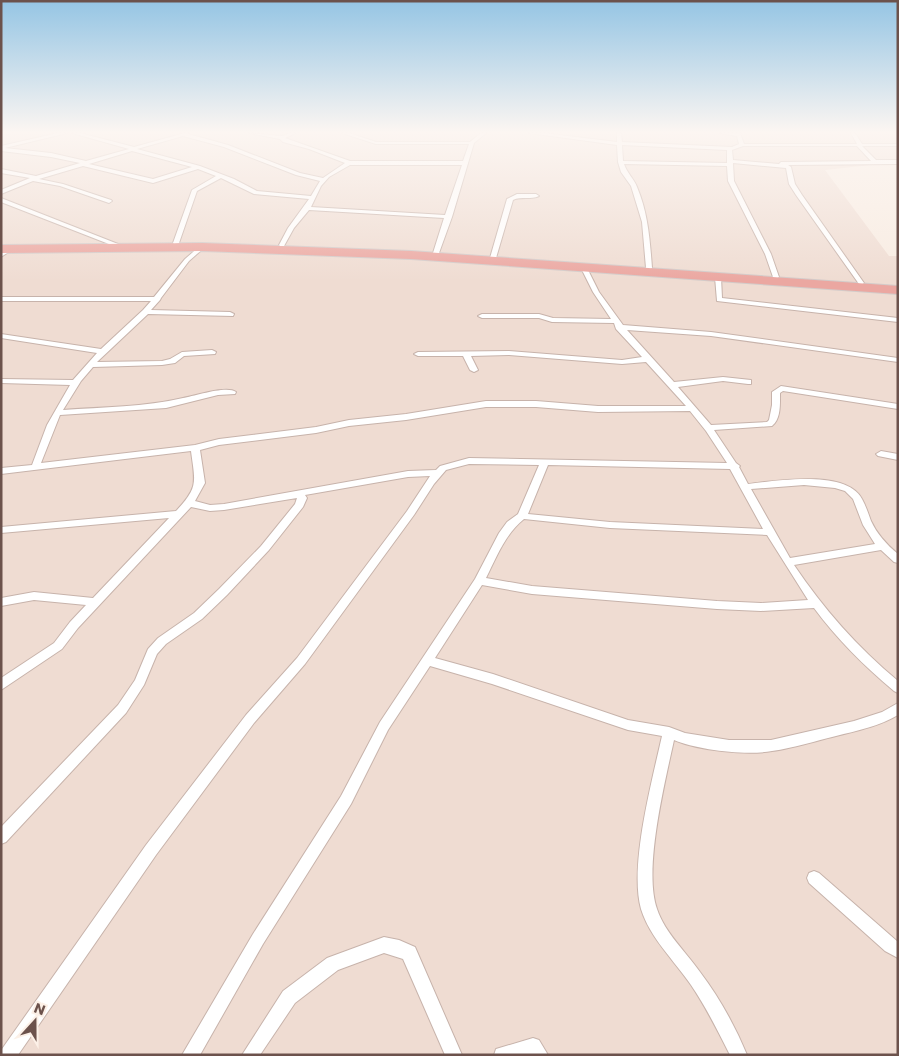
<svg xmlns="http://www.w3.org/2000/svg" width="899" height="1056" font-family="Poppins,sans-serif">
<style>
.residential{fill:#efdcd2}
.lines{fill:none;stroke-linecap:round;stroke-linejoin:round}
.street-casing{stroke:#c7b3ab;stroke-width:2}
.highway-casing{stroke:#d3cbc9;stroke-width:2}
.street{fill:#fff;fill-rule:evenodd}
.highway{fill:#eba7a1;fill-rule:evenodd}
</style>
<rect width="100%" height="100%" fill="#f8ece2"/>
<!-- residential -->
<path class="residential" d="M 1,133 L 898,133 L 898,162 L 825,170 L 889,256 L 898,256 L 898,1055 L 1,1055 Z"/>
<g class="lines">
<defs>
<path id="street" d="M 58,133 L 67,133 L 5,148 L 51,153 L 86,161 L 129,149 L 72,133 L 80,133 L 134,147 L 185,133 L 228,145 L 300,173 L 323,178 L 345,163 L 309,149 L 283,142 L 280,139 L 249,133 L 282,136 L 290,133 L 296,133 L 285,138 L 350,161 L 463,161 L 469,144 L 376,144 L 342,133 L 349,133 L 376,142 L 470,142 L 481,133 L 486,133 L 474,143 L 452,217 L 439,253 L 436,255 L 433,253 L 444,218 L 309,210 L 294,228 L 284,246 L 280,246 L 279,245 L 288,228 L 309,199 L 254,194 L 221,178 L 197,191 L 179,243 L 174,244 L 173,243 L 192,190 L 216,176 L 198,169 L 153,183 L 83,166 L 39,179 L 63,184 L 111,200 L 112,201 L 109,203 L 60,186 L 33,181 L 1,194 L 1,190 L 30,178 L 1,173 L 1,169 L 36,176 L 80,163 L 51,157 L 1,151 L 1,146 ZM 183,136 L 224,147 L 296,175 L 320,181 L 311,196 L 257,191 L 234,179 L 200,166 L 137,149 ZM 132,151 L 192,167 L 153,179 L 89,164 ZM 350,165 L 462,165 L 445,215 L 311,207 L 321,186 L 329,177 Z
M 529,133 L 543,133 L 617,142 L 617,133 L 621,133 L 622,142 L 732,147 L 739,144 L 737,136 L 720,133 L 740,133 L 744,144 L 857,144 L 851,133 L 855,133 L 862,144 L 898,144 L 898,146 L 862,146 L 876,160 L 898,160 L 898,164 L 788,165 L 791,167 L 795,184 L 802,195 L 864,283 L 861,285 L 859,284 L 796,195 L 789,184 L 786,168 L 733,163 L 734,181 L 771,254 L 779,277 L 776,279 L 773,277 L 765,254 L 728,181 L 727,166 L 624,164 C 627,173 634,179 637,187 C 648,213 650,240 652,268 L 649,270 L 646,268 L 642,222 L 631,186 L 621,172 L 618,162 L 617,145 ZM 622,145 L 727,150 L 727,163 L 623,161 ZM 743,146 L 857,146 L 871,161 L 781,162 L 779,164 L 733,160 L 732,150 Z
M 517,194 L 536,194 L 539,196 C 531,200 521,196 513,200 L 496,258 L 491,259 L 490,258 L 507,199 Z
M 1,198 L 118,244 L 119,245 L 114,246 L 1,202 Z
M 200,246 L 205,247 L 189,261 L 161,298 L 160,300 L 151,310 L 230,312 L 234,314 L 233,316 L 148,314 L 97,362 L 162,361 L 170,359 L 182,352 L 212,350 L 216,352 L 215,354 L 184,356 L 175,363 L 162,365 L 93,367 L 81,381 L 63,410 C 103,407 145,407 183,398 C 195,396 227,385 236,392 L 235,394 L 218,395 L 166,408 L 60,415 L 41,463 L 195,445 L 219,439 L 316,427 L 349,420 L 406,414 L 486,401 L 536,401 L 598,406 L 686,406 L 646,362 L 622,364 L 509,355 L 471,356 L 478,370 L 474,372 L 470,370 L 463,356 L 418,356 L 414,354 L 418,352 L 509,351 L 622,360 L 642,357 L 616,329 L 614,323 L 552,322 L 539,318 L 482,318 L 478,316 L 482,314 L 539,314 L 553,318 L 611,319 L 593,292 L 581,268 L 584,266 L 587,268 L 599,292 L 623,325 L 711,332 L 898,358 L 898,362 L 711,336 L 627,330 L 674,382 L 723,377 L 751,380 L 751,384 L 748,384 L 723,381 L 678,387 L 711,425 L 767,422 L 769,420 L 772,405 L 772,392 L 781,386 L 898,404 L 898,409 L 783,391 L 780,393 C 780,404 781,419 772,426 L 714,430 L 736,463 L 740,466 L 739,467 L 748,484 C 776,481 846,469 862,499 C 866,506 868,513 871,521 C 877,534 887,545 898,554 L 898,563 L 894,562 L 881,550 L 794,565 C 823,608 857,647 898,681 L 898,693 L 894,691 C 864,666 837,639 814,608 L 761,611 L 717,609 L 532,594 L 482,585 L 435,658 L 493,674 L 628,720 L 669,727 L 685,733 L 729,740 L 771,740 L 854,721 L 882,712 L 898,703 L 898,715 C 880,726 856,731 836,736 C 815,741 794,748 772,751 C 746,756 698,750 674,740 C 665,782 643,870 657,909 C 665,933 686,952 700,972 C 719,997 735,1026 747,1055 L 730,1055 C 718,1031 706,1007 691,985 C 674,960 650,938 641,909 C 629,866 652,781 662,736 L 628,730 L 492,684 L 430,666 L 388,730 L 351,804 L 263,944 L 200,1055 L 182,1055 L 253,934 L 341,796 L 380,722 L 475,579 L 499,533 L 507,522 L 518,514 L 539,465 L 469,464 L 446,470 L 434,484 L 414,515 L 305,664 L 254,723 L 156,855 L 18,1055 L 1,1055 L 2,1049 L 146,845 L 246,715 L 297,658 L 407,511 L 430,476 L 408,477 L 305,495 L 307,498 L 303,507 L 269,550 L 227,595 L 202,619 L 166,644 L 157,654 L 144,685 L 126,713 L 6,842 L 1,844 L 1,827 L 118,705 L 135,680 L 148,649 L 158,638 L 194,613 L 219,589 L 261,546 L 295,504 L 297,498 L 224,510 L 210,511 L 191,507 L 78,628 L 62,649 L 1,690 L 1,678 L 54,643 L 70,622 L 86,605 L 34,600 L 1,606 L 1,598 L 34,592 L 93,598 L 169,518 L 1,533 L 1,527 L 176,511 C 199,487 195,482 191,451 L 1,474 L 1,468 L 32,465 L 47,425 L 70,385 L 1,383 L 1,379 L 73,380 L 97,353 L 1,338 L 1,334 L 101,349 L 143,310 L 151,301 L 1,301 L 1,297 L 154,297 L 185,259 ZM 486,407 L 536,407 L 598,412 L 690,411 L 706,431 L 727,463 L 469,458 L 440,466 L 436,470 L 408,471 L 224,504 L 210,505 L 195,501 L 205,483 L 200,450 L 219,445 L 316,433 L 349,426 L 406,420 ZM 548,465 L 730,469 L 763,529 L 610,522 L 528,514 ZM 804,485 L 835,488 L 845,491 L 853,499 L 863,525 L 875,544 L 790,558 L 751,489 ZM 524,519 L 610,528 L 767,535 L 808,600 L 761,603 L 717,601 L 532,586 L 486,578 C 496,558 505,534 524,519 Z
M 8,248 L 13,249 L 1,257 L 1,252 Z
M 718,275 L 721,277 L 722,298 L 898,318 L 898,322 L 717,301 L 715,277 Z
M 881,451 L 898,454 L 898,460 L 878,456 L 876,454 Z
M 814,871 L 819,873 L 898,942 L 898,958 L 885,951 L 809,883 L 807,878 L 809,873 Z
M 384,937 L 399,940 L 415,947 L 462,1055 L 445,1055 L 403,959 L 384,953 L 338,970 L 295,1003 L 260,1055 L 242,1055 L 283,991 L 327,958 Z
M 533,1038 L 539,1040 L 548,1055 L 494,1055 L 496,1049 Z"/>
<path id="highway" d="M 202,243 L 411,251 L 898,286 L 898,294 L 411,259 L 202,251 L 1,253 L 1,245 Z"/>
</defs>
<!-- street casing -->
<use href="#street" class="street-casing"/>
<!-- highway casing -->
<use href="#highway" class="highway-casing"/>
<!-- street -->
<use href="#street" class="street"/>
<!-- highway -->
<use href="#highway" class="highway"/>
</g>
<!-- sky -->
<linearGradient id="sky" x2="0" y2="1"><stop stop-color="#95c5e4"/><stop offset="0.47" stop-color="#fcf6f2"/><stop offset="1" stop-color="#fcf6f2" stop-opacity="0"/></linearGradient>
<rect width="899" height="281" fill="url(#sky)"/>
<!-- border -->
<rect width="899" height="1056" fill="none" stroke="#6c524c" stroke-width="5"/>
<!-- north arrow -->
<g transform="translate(35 1021) rotate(21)" stroke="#fcf0e7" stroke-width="4" paint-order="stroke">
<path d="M0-4L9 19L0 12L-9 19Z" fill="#6c524c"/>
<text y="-8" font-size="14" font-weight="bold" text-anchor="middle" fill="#6c524c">N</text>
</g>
</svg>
